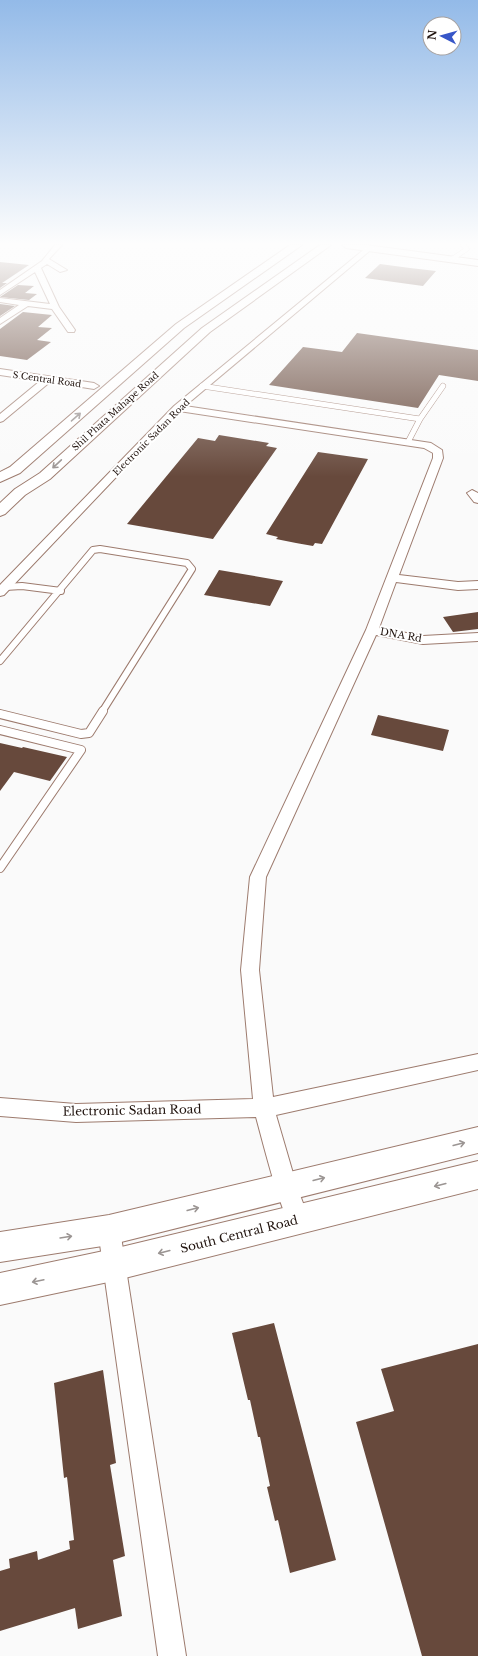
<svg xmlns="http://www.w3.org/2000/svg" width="478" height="1656" font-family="'Libre Baskerville',serif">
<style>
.building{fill:#67493c}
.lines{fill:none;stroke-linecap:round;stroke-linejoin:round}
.service-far3-casing{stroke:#9d7b6e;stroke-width:5}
.service-far2-casing{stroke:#9d7b6e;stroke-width:6}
.service-far1-casing{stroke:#9d7b6e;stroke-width:8}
.service-casing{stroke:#9d7b6e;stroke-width:10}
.minor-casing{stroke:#9d7b6e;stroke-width:2}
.tertiary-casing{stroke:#9d7b6e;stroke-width:2}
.secondary-casing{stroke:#9d7b6e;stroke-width:2}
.primary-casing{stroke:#9d7b6e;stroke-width:2}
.service-far3{stroke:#fff;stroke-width:4}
.service-far2{stroke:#fff;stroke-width:5}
.service-far1{stroke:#fff;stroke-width:6}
.service{stroke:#fff;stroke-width:8}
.minor{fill:#fff;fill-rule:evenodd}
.tertiary{fill:#fff;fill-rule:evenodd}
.secondary{fill:#fff;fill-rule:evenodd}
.primary{fill:#fff;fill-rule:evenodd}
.oneway{stroke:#9b9593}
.labels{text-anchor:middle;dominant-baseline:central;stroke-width:4;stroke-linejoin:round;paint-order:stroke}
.far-street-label{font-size:9px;fill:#20130e;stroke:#fff}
.street-label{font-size:10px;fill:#20130e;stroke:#fff}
.near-street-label{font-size:12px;fill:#20130e;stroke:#fff}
</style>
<rect width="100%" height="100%" fill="#fafafa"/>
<!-- building -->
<path class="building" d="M 0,262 L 29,265 L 2,283 L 7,283 L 0,288 Z
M 380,264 L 410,268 L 436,271 L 423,286 L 365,278 Z
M 18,285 L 34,286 L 25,293 L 37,294 L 29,300 L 0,297 Z
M 0,304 L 15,306 L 0,316 Z
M 23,312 L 52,315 L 38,327 L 52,328 L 37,340 L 51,342 L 27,360 L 0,356 L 0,329 Z
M 357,333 L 478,350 L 478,381 L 439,375 L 418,408 L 269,385 L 303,347 L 342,352 Z
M 219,435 L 269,443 L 266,446 L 277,448 L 213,539 L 127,524 L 198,438 L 215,441 Z
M 318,452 L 368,459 L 322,544 L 315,543 L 313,546 L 296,543 L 276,539 L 278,537 L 266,534 Z
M 219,570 L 283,581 L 270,606 L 204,595 Z
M 478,612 L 478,629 L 453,632 L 443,617 Z
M 378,715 L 449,730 L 443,751 L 371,735 Z
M 0,743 L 22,748 L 23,747 L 67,757 L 50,781 L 14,772 L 0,791 Z
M 274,1323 L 336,1560 L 290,1573 L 278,1520 L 275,1521 L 267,1487 L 270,1486 L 260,1437 L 258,1437 L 250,1400 L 248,1400 L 232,1333 Z
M 478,1344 L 478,1656 L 422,1656 L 356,1422 L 394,1411 L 381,1369 Z
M 103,1370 L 116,1463 L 110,1465 L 125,1556 L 113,1560 L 122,1616 L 78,1629 L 75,1608 L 0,1631 L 0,1571 L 10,1568 L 9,1559 L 37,1551 L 38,1560 L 70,1549 L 69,1541 L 74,1540 L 67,1477 L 64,1478 L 54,1383 Z"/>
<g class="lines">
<defs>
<path id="service-far3" d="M 452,259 L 467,249 L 463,245"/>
<path id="service-far2" d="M 202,386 L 420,419
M 408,442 L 420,419 L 443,386"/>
<path id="service-far1" d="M 5,587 L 22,586 L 61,591
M 0,661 L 93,550 L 100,549 L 187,563 L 192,569 L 102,712"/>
<path id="service" d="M 0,714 L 81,734 L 89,733 L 103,711
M 0,730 L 81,750 L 0,868"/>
<path id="minor" d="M 55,245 L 62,245 L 49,259 L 67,270 L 60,272 L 47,264 L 41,268 L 59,307 L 75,330 L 74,332 L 68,332 L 52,309 L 28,306 L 0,324 L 0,318 L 19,305 L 0,302 L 0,298 L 50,304 L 35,272 L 0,295 L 0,290 L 42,261 Z
M 367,247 L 373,248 L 185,406 L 431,443 L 442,450 L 443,458 L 399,575 L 458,582 L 478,581 L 478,589 L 458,590 L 396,582 L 379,628 L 423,636 L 478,633 L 478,641 L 423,644 L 376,635 L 266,877 L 259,970 L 273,1097 L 478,1054 L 478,1070 L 276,1115 L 297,1187 L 309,1219 L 306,1227 L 298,1230 L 290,1227 C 275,1191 266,1154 256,1117 L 76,1122 L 0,1116 L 0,1098 L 76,1104 L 253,1099 L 241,970 L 250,877 L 366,630 L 433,458 L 433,453 L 424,448 L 179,411 L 4,595 L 0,596 L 0,585 L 174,406 Z
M 0,369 L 94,383 L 99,386 L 94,389 L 50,382 L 3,421 L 0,422 L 0,414 L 40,381 L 0,375 Z
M 472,490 L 478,493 L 478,503 L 474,502 L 467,493 Z
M 109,1219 L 117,1222 L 120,1230 L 186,1656 L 158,1656 L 98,1230 L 101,1222 Z"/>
<path id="tertiary" d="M 342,245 L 366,245 L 478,260 L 478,266 L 346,248 Z"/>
<path id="secondary" d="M 478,1127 L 478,1153 L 109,1245 L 0,1262 L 0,1232 L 109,1215 Z
M 478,1161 L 478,1189 L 113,1281 L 0,1305 L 0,1273 L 113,1249 Z"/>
<path id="primary" d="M 290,245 L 302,245 L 184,328 L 20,473 L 0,482 L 0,472 L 10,467 L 176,324 Z
M 320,245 L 331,245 L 210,332 L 50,479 L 25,495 L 5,514 L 0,516 L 0,503 L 15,489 L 40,473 L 202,328 Z"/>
</defs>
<!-- service-far3 casing -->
<use href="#service-far3" class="service-far3-casing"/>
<!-- service-far2 casing -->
<use href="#service-far2" class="service-far2-casing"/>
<!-- service-far1 casing -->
<use href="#service-far1" class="service-far1-casing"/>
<!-- service casing -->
<use href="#service" class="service-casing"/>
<!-- minor casing -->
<use href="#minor" class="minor-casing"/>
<!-- tertiary casing -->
<use href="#tertiary" class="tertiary-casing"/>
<!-- secondary casing -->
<use href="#secondary" class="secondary-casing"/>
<!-- primary casing -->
<use href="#primary" class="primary-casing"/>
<!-- service-far3 -->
<use href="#service-far3" class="service-far3"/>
<!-- service-far2 -->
<use href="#service-far2" class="service-far2"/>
<!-- service-far1 -->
<use href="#service-far1" class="service-far1"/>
<!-- service -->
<use href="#service" class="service"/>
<!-- minor -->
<use href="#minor" class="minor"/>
<!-- tertiary -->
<use href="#tertiary" class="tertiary"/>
<!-- secondary -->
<use href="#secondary" class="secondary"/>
<!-- primary -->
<use href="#primary" class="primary"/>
</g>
<!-- one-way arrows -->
<defs><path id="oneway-shaft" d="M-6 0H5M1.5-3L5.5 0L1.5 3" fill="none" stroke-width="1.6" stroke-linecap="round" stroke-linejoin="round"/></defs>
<g class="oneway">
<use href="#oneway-shaft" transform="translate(76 417) rotate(-41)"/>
<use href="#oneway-shaft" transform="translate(57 464) rotate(137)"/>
<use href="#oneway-shaft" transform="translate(459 1144) rotate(-14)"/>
<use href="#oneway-shaft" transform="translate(319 1179) rotate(-14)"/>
<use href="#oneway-shaft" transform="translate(440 1185) rotate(166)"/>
<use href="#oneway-shaft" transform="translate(193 1209) rotate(-14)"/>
<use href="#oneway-shaft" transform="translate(66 1237) rotate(-9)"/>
<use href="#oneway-shaft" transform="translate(164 1252) rotate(166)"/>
<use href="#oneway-shaft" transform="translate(38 1281) rotate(168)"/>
</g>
<!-- sky -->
<linearGradient id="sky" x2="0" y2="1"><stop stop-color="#93bae8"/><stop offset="0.51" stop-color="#fdfdfd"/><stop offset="1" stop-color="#fdfdfd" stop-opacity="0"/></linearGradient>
<rect width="478" height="477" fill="url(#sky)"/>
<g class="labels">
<!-- far-street labels -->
<g class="far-street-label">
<text transform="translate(47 379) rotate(8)">S Central Road</text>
<text transform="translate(115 411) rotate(-42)">Shil Phata Mahape Road</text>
<text transform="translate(151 437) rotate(-45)">Electronic Sadan Road</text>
</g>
<!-- street labels -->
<g class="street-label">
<text transform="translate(401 635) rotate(10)">DNA Rd</text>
</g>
<!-- near-street labels -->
<g class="near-street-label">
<text transform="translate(132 1110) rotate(-1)">Electronic Sadan Road</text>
<text transform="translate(239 1234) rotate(-14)">South Central Road</text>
</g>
</g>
<!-- north arrow -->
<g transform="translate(442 36) rotate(276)"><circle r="19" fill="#ffffff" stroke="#a6a19f"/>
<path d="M0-3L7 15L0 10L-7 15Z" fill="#3756c8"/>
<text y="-6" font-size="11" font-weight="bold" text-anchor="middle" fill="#20130e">N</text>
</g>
</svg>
